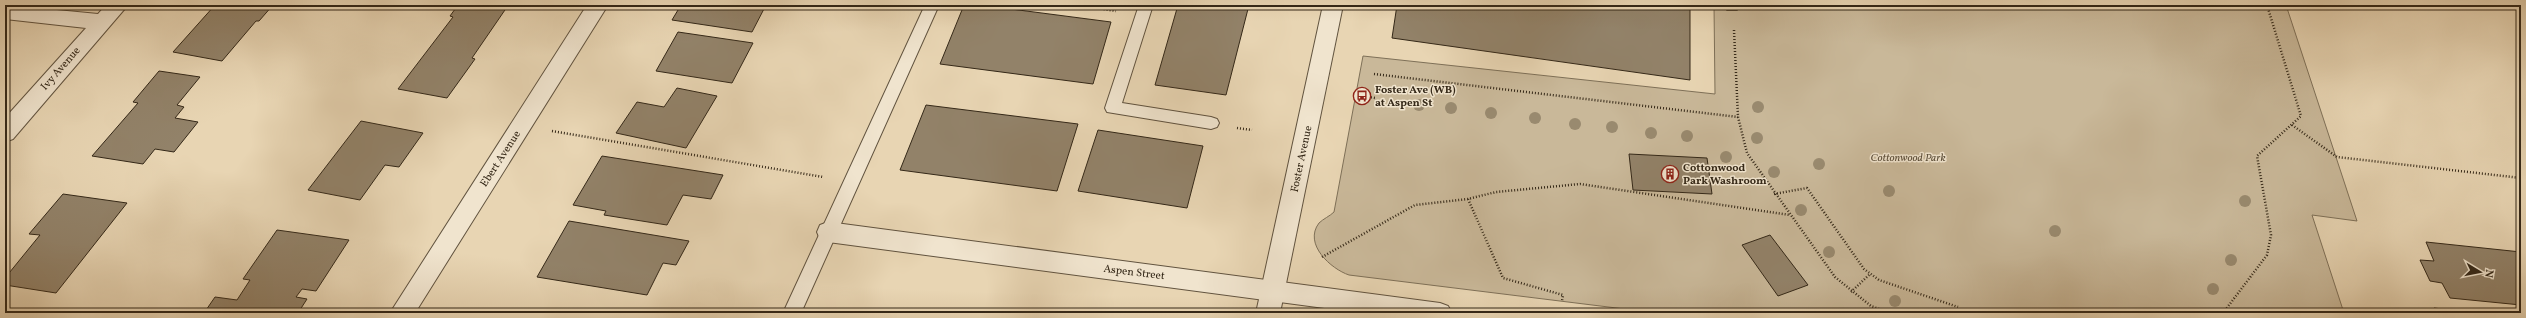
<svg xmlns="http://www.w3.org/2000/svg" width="2526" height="318" font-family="Vollkorn,serif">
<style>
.green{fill:#c9b899;stroke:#7e7058}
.building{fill:#928269;stroke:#342818}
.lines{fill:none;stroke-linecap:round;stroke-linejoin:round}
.service-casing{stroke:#61533f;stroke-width:2}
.minor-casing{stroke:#61533f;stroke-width:2}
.tertiary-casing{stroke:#61533f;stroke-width:2}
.path{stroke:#342818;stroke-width:2.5;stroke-dasharray:1 2;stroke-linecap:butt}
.service{fill:#f0e4ce;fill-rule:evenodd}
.minor{fill:#f0e4ce;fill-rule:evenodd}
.tertiary{fill:#f0e4ce;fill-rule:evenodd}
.tree{fill:#998a6f}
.labels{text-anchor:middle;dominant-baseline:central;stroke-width:3;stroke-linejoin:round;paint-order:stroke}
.street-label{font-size:11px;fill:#342818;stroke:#f0e4ce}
.poi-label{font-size:11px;font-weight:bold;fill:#342818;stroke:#f0e4ce;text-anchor:start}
.park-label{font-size:11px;font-style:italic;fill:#594c38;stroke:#f0e4ce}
</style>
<rect width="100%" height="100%" fill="#e8d5b3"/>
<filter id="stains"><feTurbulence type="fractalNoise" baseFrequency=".005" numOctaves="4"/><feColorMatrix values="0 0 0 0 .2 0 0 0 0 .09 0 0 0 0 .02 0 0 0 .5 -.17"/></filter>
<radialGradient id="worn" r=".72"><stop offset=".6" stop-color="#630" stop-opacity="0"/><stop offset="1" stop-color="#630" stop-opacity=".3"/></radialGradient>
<!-- green -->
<path class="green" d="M 1714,5 L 2286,5 L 2357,221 L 2312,215 L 2344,313 L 1657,313 L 1349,275 C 1331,269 1303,244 1319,223 C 1323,219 1330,216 1334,212 L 1363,56 L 1715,94 Z"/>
<!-- building -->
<path class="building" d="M 215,5 L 273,5 L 259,21 L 256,21 L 222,61 L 173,52 Z
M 458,5 L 507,7 L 472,58 L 475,59 L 447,98 L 398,89 L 453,17 L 450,16 Z
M 681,5 L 766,5 L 752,32 L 672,20 Z
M 964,5 L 980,5 L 1111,22 L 1093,84 L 940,64 Z
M 1178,5 L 1249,5 L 1226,95 L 1155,85 Z
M 1397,5 L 1690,5 L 1690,80 L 1392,38 Z
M 678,32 L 753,43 L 732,83 L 656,71 Z
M 159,71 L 200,77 L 177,105 L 184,107 L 175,118 L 198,122 L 174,152 L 155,149 L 143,164 L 92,156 L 138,103 L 133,102 Z
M 677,88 L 717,96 L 686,148 L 616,133 L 637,102 L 664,107 Z
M 926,105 L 1078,124 L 1057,191 L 900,170 Z
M 361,121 L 423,133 L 399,167 L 385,165 L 360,200 L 308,190 Z
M 1098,130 L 1203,146 L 1187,208 L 1078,191 Z
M 1629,154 L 1707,158 L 1712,194 L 1633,190 Z
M 602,156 L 723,175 L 711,199 L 683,195 L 667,225 L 604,215 L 606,211 L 573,205 Z
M 63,194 L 127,203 L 56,293 L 5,285 L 5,278 L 40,235 L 29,234 Z
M 569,221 L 689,241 L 676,265 L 663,263 L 647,295 L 537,277 Z
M 277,230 L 349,240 L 316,291 L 302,289 L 296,297 L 307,299 L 298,313 L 204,313 L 215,297 L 237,300 L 250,280 L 243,279 Z
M 1770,235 L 1808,285 L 1778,296 L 1742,245 Z
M 2426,242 L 2521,252 L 2521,305 L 2450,298 L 2442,283 L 2430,281 L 2420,260 L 2434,261 Z
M 2434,308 L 2476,313 L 2436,313 Z"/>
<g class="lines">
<defs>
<path id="service" d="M 925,5 L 939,5 L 801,313 L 783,313 Z
M 1139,5 L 1153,5 L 1122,103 L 1211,117 L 1217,119 L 1219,123 L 1217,127 L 1211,129 L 1107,112 L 1105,108 Z
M 1725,5 L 1739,5 L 1737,10 L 1727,10 Z"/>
<path id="minor" d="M 5,5 L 98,14 L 106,5 L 128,5 L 13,139 L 5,142 L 5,118 L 86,28 L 5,19 Z
M 587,5 L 608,5 L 415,313 L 390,313 Z
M 828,222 L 1440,303 L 1448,306 L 1452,313 L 1362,313 L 828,242 L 820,239 L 817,232 L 820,225 Z"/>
<path id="tertiary" d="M 1323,5 L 1343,5 L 1280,313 L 1256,313 Z"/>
</defs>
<!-- service casing -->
<use href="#service" class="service-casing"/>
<!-- minor casing -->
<use href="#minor" class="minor-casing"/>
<!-- tertiary casing -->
<use href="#tertiary" class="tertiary-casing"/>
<!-- path -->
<path class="path" d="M 1077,5 L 1116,11
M 1734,30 L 1738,117 L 1747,153 L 1835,277 L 1871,306 L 1890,313
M 1374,74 L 1738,117
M 1362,96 L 1375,98
M 2292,125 L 2337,157 L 2521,178
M 1237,128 L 1252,130
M 552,131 L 823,177
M 1774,194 L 1807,188 L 1864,269 L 1879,280 L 1958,307
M 1468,199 L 1503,278 L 1563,295 L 1562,301
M 1322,257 L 1415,205 L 1468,199 L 1496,192 L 1580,184 L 1790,215
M 1851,292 L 1870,274
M 2223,313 L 2267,255 L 2271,235 L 2257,156 L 2301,116 L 2267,5"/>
<!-- service -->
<use href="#service" class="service"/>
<!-- minor -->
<use href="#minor" class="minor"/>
<!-- tertiary -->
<use href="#tertiary" class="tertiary"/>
</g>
<!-- trees -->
<g class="tree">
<circle cx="1419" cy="105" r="6"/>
<circle cx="1758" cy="107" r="6"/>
<circle cx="1451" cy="108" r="6"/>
<circle cx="1491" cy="113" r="6"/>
<circle cx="1535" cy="118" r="6"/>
<circle cx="1575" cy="124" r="6"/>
<circle cx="1612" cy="127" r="6"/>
<circle cx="1651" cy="133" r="6"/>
<circle cx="1687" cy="136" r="6"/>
<circle cx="1757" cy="138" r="6"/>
<circle cx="1726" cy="157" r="6"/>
<circle cx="1819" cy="164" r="6"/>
<circle cx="1774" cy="172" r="6"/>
<circle cx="1889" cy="191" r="6"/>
<circle cx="2245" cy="201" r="6"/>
<circle cx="1801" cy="210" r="6"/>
<circle cx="2055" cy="231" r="6"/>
<circle cx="1829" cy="252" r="6"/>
<circle cx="2231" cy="260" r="6"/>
<circle cx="2213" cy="289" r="6"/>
<circle cx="1895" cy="301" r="6"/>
</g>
<!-- icons -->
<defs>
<symbol id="bus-ring" viewBox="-11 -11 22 22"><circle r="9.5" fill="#f0e4ce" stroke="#8f2418" stroke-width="1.5"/><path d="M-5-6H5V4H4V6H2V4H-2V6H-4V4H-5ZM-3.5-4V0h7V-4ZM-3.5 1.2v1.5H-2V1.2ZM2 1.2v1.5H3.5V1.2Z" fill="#8f2418"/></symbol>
<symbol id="building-ring" viewBox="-11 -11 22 22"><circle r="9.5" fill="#f0e4ce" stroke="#8f2418" stroke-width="1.5"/><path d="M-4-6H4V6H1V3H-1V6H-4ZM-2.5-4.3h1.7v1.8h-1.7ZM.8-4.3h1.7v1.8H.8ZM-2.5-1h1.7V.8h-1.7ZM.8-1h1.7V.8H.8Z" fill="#8f2418"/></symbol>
</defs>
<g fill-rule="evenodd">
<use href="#bus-ring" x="1352" y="86" width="20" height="20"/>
<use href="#building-ring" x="1660" y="164" width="20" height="20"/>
</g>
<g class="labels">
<!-- street labels -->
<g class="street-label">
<text transform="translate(61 69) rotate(-49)">Ivy Avenue</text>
<text transform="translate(501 159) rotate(-57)">Ebert Avenue</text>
<text transform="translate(1302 159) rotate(-78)">Foster Avenue</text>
<text transform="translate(1134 273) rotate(7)">Aspen Street</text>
</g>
<!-- poi labels -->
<g class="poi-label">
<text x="1375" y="90">Foster Ave (WB)<tspan x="1375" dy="13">at Aspen St</tspan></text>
<text x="1683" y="168">Cottonwood<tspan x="1683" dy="13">Park Washroom</tspan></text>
</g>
<!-- park labels -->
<g class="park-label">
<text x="1908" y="158">Cottonwood Park</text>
</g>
</g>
<!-- margin -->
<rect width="2526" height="318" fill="none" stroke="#e8d5b3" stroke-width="20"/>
<rect x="6" y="6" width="2514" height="306" fill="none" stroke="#342818" stroke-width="2"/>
<rect x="10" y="10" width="2506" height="298" fill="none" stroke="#342818"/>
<!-- north arrow -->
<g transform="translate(2480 272) rotate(100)" stroke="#f0e4ce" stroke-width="3" paint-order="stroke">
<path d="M0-3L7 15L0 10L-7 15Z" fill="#342818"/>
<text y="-6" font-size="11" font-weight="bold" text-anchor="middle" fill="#342818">N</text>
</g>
<rect width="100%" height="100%" filter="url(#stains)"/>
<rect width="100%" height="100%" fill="url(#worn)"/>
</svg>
